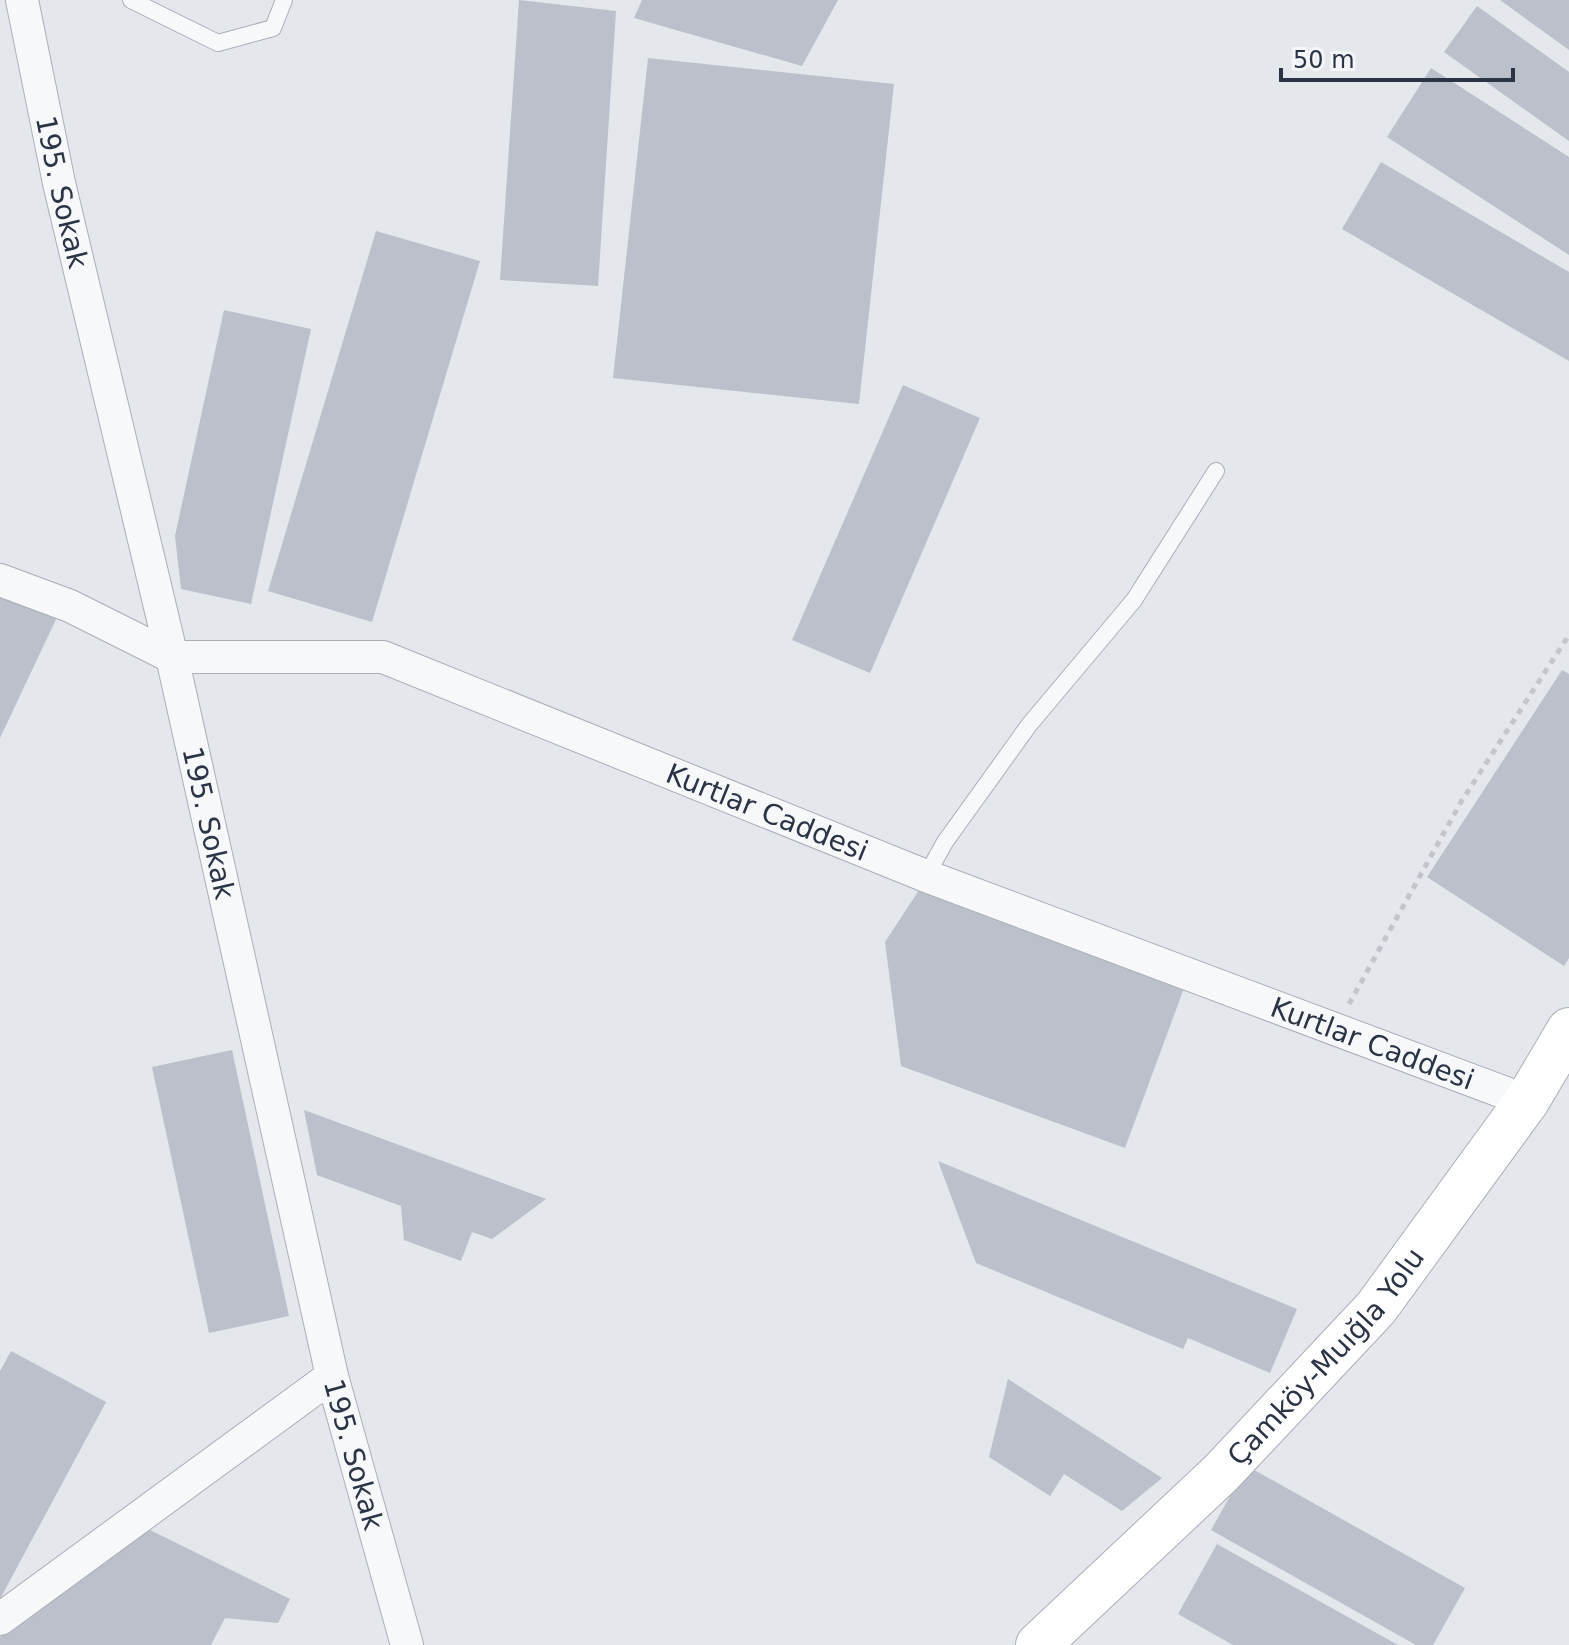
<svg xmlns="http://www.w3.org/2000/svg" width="1569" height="1645" font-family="'DejaVu Sans',sans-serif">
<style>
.building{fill:#bbc0ca}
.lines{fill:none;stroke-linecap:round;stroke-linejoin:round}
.lane-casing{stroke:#a9aeb7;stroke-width:18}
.street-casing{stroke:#a9aeb7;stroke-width:34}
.secondary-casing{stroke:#a9aeb7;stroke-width:46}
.path{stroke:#c2c5cb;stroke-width:5;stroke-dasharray:6 6;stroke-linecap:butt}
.lane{stroke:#f7f8fa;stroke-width:16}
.street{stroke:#f7f8fa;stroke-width:32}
.secondary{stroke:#fff;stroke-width:44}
.labels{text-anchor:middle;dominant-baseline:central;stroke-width:6;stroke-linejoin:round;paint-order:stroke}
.street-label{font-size:28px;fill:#2b3445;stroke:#f4f6f9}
</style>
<rect width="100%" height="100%" fill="#e4e7ec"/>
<!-- building -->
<path class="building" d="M 519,0 L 616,11 L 598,286 L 500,280 Z
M 642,0 L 838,0 L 802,66 L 634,18 Z
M 1500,0 L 1569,0 L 1569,50 Z
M 1477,6 L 1569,72 L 1569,141 L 1444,52 Z
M 648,58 L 894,84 L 859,404 L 613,378 Z
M 1431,68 L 1569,157 L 1569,255 L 1387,137 Z
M 1381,162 L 1569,272 L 1569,361 L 1342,229 Z
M 376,231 L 480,261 L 372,622 L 268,591 Z
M 224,310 L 311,329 L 251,604 L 181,589 L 175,536 Z
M 903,385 L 980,418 L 870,673 L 792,640 Z
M 0,585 L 59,613 L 0,738 Z
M 1562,670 L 1569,674 L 1569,958 L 1564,966 L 1427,877 Z
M 923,884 L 1187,980 L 1125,1148 L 901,1066 L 885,942 Z
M 232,1050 L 289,1316 L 209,1333 L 152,1067 Z
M 304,1110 L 546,1199 L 492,1239 L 472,1232 L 461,1261 L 404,1240 L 401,1206 L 317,1175 Z
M 938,1161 L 1297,1309 L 1270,1373 L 1188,1338 L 1183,1349 L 976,1263 Z
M 11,1351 L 106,1402 L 0,1599 L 0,1371 Z
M 1008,1379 L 1162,1478 L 1122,1511 L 1064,1474 L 1050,1496 L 989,1457 Z
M 1247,1466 L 1465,1588 L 1433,1645 L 1416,1645 L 1211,1530 Z
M 146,1528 L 290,1599 L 278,1623 L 225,1618 L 211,1645 L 0,1645 L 0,1637 Z
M 1217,1544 L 1398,1645 L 1233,1645 L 1178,1614 Z"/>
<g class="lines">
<defs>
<path id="lane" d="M 131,0 L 218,43 L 273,28 L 284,0
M 926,876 L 945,842 L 1029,725 L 1134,600 L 1216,471"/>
<g id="street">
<path id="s1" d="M 22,0 L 59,183 L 172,657 L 332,1376 L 407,1645"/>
<path id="s2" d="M 0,580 L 70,606 L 172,657 L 383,657 L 926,876 L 1527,1101"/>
<path d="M 0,1619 L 332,1376"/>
</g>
<g id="secondary">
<path id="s3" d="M 1038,1645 L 1221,1473 L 1376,1308 L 1527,1101 L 1569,1030"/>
</g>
</defs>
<!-- lane casing -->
<use href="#lane" class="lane-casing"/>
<!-- street casing -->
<use href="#street" class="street-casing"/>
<!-- secondary casing -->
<use href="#secondary" class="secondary-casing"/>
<!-- path -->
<path class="path" d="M 1349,1004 L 1461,802 L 1569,635"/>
<!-- lane -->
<use href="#lane" class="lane"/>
<!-- street -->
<use href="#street" class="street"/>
<!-- secondary -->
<use href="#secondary" class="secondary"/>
</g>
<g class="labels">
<!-- street labels -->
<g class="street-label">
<text stroke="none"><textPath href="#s1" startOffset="196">195. Sokak</textPath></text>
<text stroke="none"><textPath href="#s2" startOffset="814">Kurtlar Caddesi</textPath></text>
<text stroke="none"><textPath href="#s1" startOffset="844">195. Sokak</textPath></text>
<text stroke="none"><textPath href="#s2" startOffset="1462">Kurtlar Caddesi</textPath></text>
<text stroke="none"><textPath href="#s3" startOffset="408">Çamköy-Muığla Yolu</textPath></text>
<text stroke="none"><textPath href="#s1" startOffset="1492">195. Sokak</textPath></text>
</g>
</g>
<!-- scale -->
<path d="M1281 68v12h232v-12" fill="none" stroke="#2b3445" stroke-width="4"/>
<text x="1293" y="68" font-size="24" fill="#2b3445" stroke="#f4f6f9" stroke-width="6" paint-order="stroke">50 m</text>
</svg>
